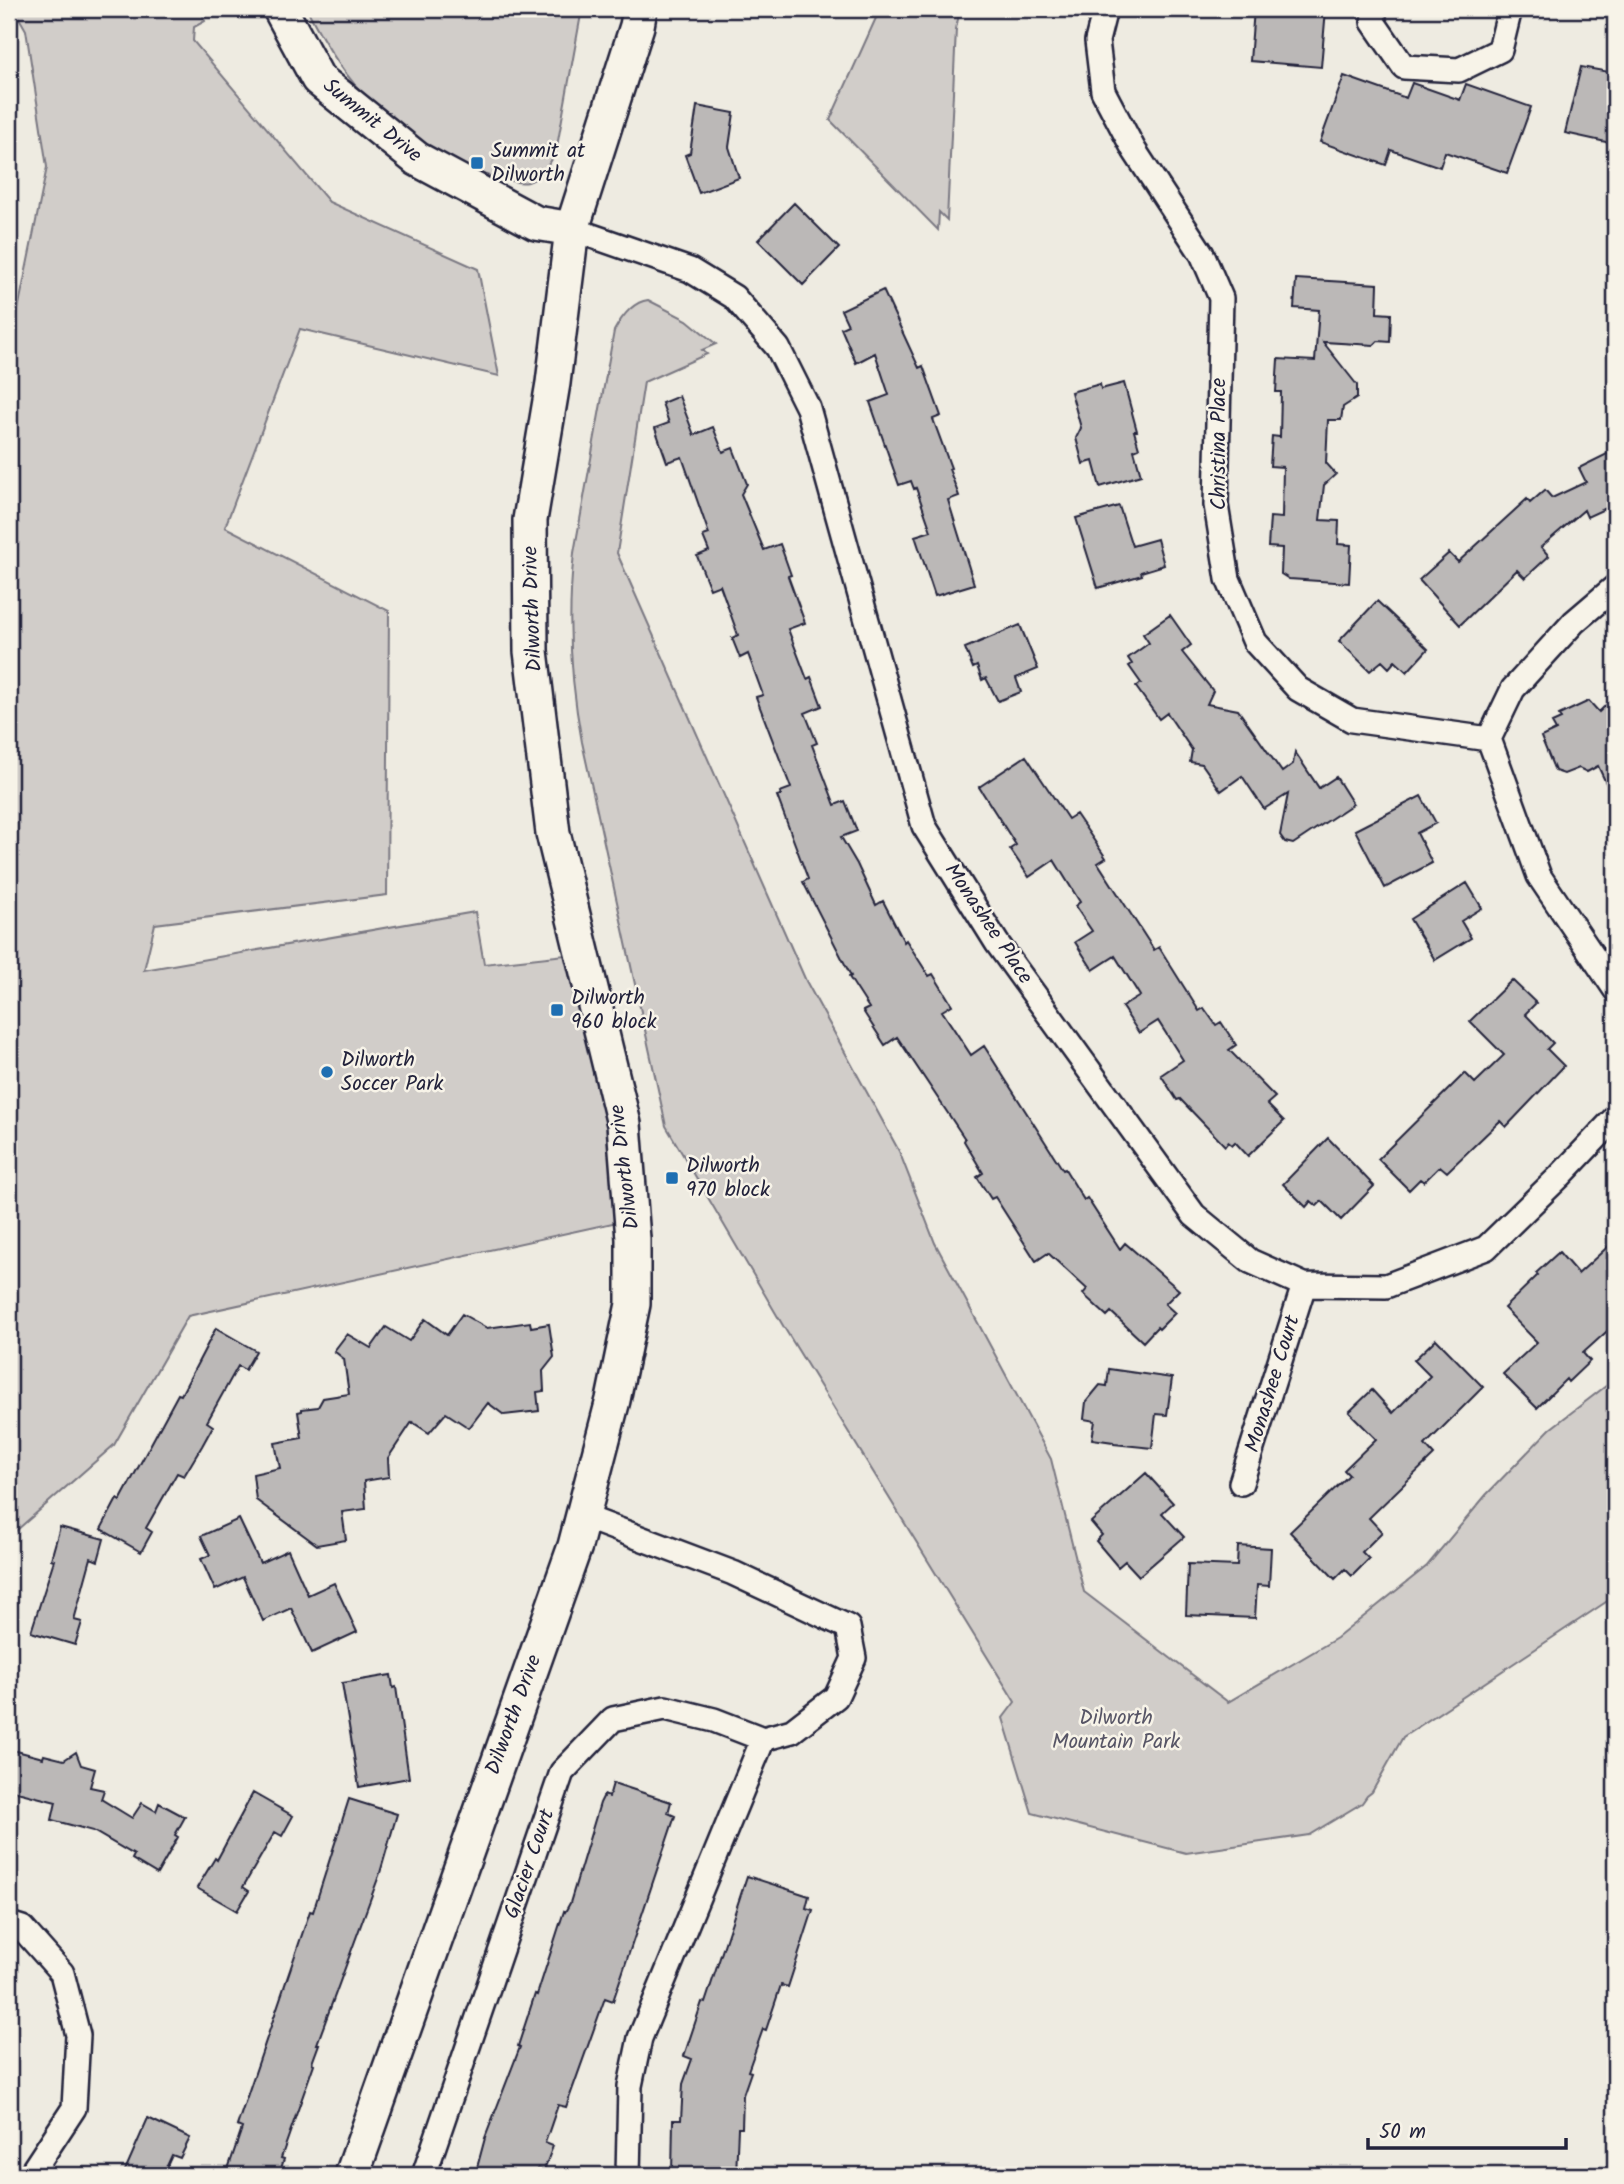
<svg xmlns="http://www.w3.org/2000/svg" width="1624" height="2184" font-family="Kalam,sans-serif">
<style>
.green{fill:#d1cdc9;stroke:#7a7882;stroke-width:2}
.building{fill:#bbb8b7;stroke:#22223b;stroke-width:2}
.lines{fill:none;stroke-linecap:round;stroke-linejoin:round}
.street-casing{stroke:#22223b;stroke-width:28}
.secondary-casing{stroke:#22223b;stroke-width:38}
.street{stroke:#f7f3e8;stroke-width:23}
.secondary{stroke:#f7f3e8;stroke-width:33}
.poi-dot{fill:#1f6fb2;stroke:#f7f3e8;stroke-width:2.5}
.labels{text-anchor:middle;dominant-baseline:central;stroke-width:5;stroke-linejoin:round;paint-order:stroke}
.street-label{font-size:21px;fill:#22223b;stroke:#f7f3e8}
.poi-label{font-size:21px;fill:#22223b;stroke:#f7f3e8;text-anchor:start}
.park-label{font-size:21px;fill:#575566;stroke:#f7f3e8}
</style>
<rect width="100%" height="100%" fill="#eeebe1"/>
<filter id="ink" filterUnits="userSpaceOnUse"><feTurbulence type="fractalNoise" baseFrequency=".0143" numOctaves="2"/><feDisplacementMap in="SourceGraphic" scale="14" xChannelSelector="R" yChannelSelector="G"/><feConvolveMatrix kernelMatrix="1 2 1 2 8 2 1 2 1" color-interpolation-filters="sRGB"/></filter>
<g filter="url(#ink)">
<!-- green -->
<path class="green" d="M 14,9 L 213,9 L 214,11 L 203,16 L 205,21 L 194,27 L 193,41 L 329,202 L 478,269 L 499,376 L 300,329 L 225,527 L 389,611 L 387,895 L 155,924 L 144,970 L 475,912 L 484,964 L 583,953 L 631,1219 L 188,1316 L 114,1445 L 9,1537 L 9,354 L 47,167 L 26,30 Z
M 307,9 L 582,9 L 556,152 C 551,162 540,179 528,182 C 521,184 513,181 507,180 C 454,170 409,137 370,101 C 343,75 323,41 307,9 Z
M 880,9 L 960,9 L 956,29 L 947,220 L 939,212 L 938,230 L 830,120 Z
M 648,300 L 687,320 L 716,344 L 702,350 L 707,354 L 644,382 L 617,553 L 806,981 L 899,1151 L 935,1243 L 1051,1459 L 1084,1592 L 1228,1702 L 1337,1638 L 1427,1566 L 1486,1495 L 1550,1429 L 1615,1379 L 1615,1596 L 1403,1737 L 1372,1792 L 1367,1796 L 1362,1803 L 1309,1835 L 1186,1853 L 1032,1813 L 1003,1718 L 1015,1702 L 785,1329 L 666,1126 L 582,742 C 570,679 567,617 574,553 L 614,331 C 621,318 632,302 648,300 Z"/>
<!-- building -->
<path class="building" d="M 1254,9 L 1326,9 L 1321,67 L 1250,61 Z
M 1581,67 L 1615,73 L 1615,144 L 1565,133 Z
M 1344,76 L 1406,98 L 1412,83 L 1460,100 L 1466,84 L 1531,107 L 1507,173 L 1445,152 L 1440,167 L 1391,150 L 1386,165 L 1320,142 Z
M 697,106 L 734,113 L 729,147 L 739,178 L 699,193 L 685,155 L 690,153 Z
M 794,203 L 839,248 L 803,285 L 758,240 Z
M 1296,279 L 1378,284 L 1377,313 L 1391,314 L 1390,342 L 1378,341 L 1374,345 L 1323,342 L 1357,385 L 1357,398 L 1343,407 L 1341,420 L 1328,420 L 1326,463 L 1336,474 L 1324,485 L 1320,520 L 1339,521 L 1338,544 L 1351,545 L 1349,583 L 1289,579 L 1281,574 L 1282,548 L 1268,547 L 1270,517 L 1282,518 L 1283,467 L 1270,466 L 1272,436 L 1280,437 L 1281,392 L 1276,392 L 1278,359 L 1315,361 L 1319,310 L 1294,308 Z
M 883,290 L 919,368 L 923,366 L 941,416 L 933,419 L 951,468 L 949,469 L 959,496 L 948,500 L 974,584 L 935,596 L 915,536 L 931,531 L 916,488 L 914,489 L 911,481 L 899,485 L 870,402 L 889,395 L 875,353 L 856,363 L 841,328 L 848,325 L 841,310 Z
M 1124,383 L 1137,431 L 1134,431 L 1139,448 L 1134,450 L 1141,475 L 1100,487 L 1093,461 L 1083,464 L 1076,438 L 1081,428 L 1071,392 L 1100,384 L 1101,389 Z
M 679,396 L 694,435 L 713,427 L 723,452 L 733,448 L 747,484 L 741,494 L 764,550 L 780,544 L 791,575 L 788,576 L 805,623 L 788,629 L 807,679 L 811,677 L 822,706 L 805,713 L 817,743 L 812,745 L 835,805 L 845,801 L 857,831 L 841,837 L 857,864 L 876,905 L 883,901 L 904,942 L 906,940 L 929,976 L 933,974 L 952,1005 L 942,1011 L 971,1055 L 984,1046 L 1063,1170 L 1065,1169 L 1084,1200 L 1087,1198 L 1120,1249 L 1125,1243 L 1179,1290 L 1165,1304 L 1175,1313 L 1159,1329 L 1157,1327 L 1143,1342 L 1111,1312 L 1107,1316 L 1083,1294 L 1087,1289 L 1048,1253 L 1036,1261 L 995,1197 L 991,1199 L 977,1177 L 983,1173 L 964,1141 L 965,1139 L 897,1037 L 885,1045 L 863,1011 L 869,1008 L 849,977 L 851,976 L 803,882 L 808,879 L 777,796 L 781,795 L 780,792 L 791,788 L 756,697 L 763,695 L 748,654 L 740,658 L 732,638 L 738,635 L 720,585 L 710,589 L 697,556 L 709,551 L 703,536 L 709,534 L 682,457 L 667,462 L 655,428 L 669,423 L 662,403 Z
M 1615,450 L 1615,504 L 1587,517 L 1584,510 L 1541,547 L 1549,556 L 1525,578 L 1517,570 L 1460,625 L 1419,580 L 1449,553 L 1458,562 L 1527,499 L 1530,503 L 1545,490 L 1552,498 L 1586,482 L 1579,468 Z
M 1119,506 L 1132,546 L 1157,539 L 1164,565 L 1141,572 L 1142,575 L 1098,588 L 1076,518 Z
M 1377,601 L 1428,649 L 1407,672 L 1395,661 L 1389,668 L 1382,661 L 1370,671 L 1339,641 Z
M 1170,615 L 1191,645 L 1182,652 L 1213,691 L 1207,704 L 1238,710 L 1282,772 L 1293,764 L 1295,752 L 1319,788 L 1336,777 L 1353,804 L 1293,844 L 1285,842 L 1280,835 L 1288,794 L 1264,809 L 1242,776 L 1221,791 L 1202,764 L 1190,762 L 1192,750 L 1167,713 L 1159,719 L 1136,687 L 1141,683 L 1129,666 L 1132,664 L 1128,658 L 1149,643 L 1143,634 Z
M 1020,625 L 1038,669 L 1016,678 L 1021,692 L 998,701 L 986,678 L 982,680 L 977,666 L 973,668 L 965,648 Z
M 1615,696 L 1615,802 L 1598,766 L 1587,772 L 1579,768 L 1564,774 L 1555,771 L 1541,737 L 1556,730 L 1552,723 L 1561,719 L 1559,715 L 1589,701 L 1599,712 Z
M 1026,756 L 1068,819 L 1076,814 L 1106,858 L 1098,863 L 1154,950 L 1159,947 L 1199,1011 L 1204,1008 L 1216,1025 L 1221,1022 L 1236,1045 L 1229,1050 L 1275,1097 L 1267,1104 L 1284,1121 L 1248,1156 L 1235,1142 L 1232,1145 L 1228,1142 L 1225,1146 L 1180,1099 L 1177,1100 L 1161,1075 L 1183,1060 L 1158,1021 L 1139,1033 L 1122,1007 L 1140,996 L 1115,956 L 1093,970 L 1075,942 L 1092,931 L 1075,906 L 1080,902 L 1054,860 L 1029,877 L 1010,849 L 1016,845 L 979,787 Z
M 1421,796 L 1436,823 L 1417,833 L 1432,863 L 1385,888 L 1355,830 Z
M 1467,883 L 1482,908 L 1461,921 L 1471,938 L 1435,960 L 1410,919 Z
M 1512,980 L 1536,1003 L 1525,1014 L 1553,1043 L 1547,1049 L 1564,1066 L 1506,1127 L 1500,1121 L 1447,1172 L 1440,1166 L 1424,1182 L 1420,1179 L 1409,1190 L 1378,1159 L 1465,1073 L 1475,1083 L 1504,1055 L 1470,1021 Z
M 1328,1138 L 1374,1186 L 1341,1220 L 1322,1201 L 1317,1206 L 1311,1201 L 1306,1207 L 1283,1184 Z
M 1615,1240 L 1615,1324 L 1583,1353 L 1590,1361 L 1568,1382 L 1566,1379 L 1537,1408 L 1503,1374 L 1537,1342 L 1504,1308 L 1538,1275 L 1536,1273 L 1559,1252 L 1578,1274 Z
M 462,1314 L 487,1328 L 530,1322 L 531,1327 L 549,1324 L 554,1357 L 543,1371 L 544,1391 L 537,1392 L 539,1411 L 504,1415 L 488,1403 L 469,1428 L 446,1413 L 429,1433 L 412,1422 L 388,1458 L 389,1477 L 364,1481 L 366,1509 L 342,1512 L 346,1540 L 317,1545 L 256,1500 L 253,1474 L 280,1468 L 275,1443 L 302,1438 L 298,1412 L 302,1411 L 302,1409 L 318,1407 L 323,1398 L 349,1394 L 344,1359 L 334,1351 L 347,1334 L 371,1348 L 386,1327 L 409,1341 L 425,1319 L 447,1335 Z
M 216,1328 L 256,1351 L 245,1370 L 238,1366 L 207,1422 L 213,1426 L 202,1446 L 184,1476 L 177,1473 L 146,1528 L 152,1532 L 141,1552 L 101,1529 L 117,1499 L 120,1501 L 178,1394 L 181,1395 Z
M 1436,1339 L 1483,1387 L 1425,1445 L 1434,1455 L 1369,1518 L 1382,1532 L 1362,1552 L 1369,1559 L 1352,1576 L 1345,1569 L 1335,1579 L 1290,1532 L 1349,1475 L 1344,1470 L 1376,1439 L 1349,1412 L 1372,1390 L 1393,1413 L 1430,1376 L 1414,1360 Z
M 1109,1369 L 1172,1378 L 1167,1415 L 1156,1414 L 1152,1448 L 1114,1444 L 1113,1442 L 1092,1439 L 1095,1421 L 1084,1419 L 1086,1402 L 1100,1385 L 1107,1386 Z
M 1146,1473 L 1173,1503 L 1162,1513 L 1184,1537 L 1139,1576 L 1125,1561 L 1118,1567 L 1096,1541 L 1102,1535 L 1091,1522 Z
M 239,1519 L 260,1563 L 288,1550 L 308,1595 L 334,1583 L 357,1632 L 312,1653 L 291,1608 L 263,1621 L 243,1577 L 215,1590 L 201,1559 L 210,1555 L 201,1536 Z
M 60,1527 L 104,1539 L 98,1561 L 91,1558 L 74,1620 L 82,1622 L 75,1645 L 31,1632 L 54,1560 L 51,1559 Z
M 1238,1546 L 1271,1548 L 1269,1586 L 1257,1585 L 1255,1618 L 1186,1615 L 1188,1564 L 1237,1566 Z
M 391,1675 L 393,1688 L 396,1687 L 409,1778 L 359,1787 L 342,1683 Z
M 9,1749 L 43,1758 L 44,1755 L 64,1760 L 76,1752 L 81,1765 L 95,1769 L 90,1787 L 104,1790 L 101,1799 L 132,1818 L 142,1803 L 156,1811 L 159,1803 L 185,1817 L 175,1835 L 178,1837 L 157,1874 L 132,1859 L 134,1855 L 93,1831 L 52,1820 L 56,1802 L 9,1790 Z
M 613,1783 L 671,1802 L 668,1813 L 675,1816 L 613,2001 L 605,1998 L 566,2107 L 558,2105 L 545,2143 L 553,2146 L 544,2170 L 538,2168 L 535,2175 L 475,2175 L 485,2138 L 520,2047 L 518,2046 L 535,1994 L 537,1995 L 564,1911 L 565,1912 L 570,1903 L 600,1803 L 604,1795 L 609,1797 Z
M 253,1793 L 293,1816 L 282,1836 L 275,1832 L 243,1887 L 249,1891 L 237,1911 L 197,1888 L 215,1858 L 217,1860 Z
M 349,1799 L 397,1814 L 380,1873 L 317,2044 L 319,2044 L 312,2063 L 314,2064 L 281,2158 L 284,2159 L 279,2175 L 226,2175 L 242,2128 L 237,2126 L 310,1911 L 313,1912 Z
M 747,1876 L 809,1896 L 806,1908 L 813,1910 L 788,1987 L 781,1985 L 766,2030 L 763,2029 L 748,2071 L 751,2072 L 743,2095 L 742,2128 L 738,2128 L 736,2175 L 672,2175 L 673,2120 L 681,2120 L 683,2084 L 692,2059 L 684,2056 L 702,2002 L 705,2003 Z
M 148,2118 L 190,2138 L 180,2158 L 172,2155 L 163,2175 L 123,2175 Z"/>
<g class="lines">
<defs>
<path id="street" d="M 1105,9 L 1097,41 L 1103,91 L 1134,150 L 1202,254 L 1221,298 L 1216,505 L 1228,579 L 1255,642 L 1298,689 L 1352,720 L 1489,739
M 1375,9 L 1373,22 L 1404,67 L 1459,70 L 1500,50 L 1510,9
M 572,229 L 690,270 L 734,297 L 778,348 L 808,408 L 924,826 L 997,943 L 1194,1215 L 1250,1261 L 1304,1285 L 1386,1286 L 1486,1248 L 1560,1176 L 1615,1118
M 1615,587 L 1574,622 L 1513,689 L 1489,739 L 1539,876 L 1615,989
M 1241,1483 L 1304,1285
M 9,1924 L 22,1928 L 62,1973 L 78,2035 L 74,2108 L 30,2175
M 424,2175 L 562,1772 L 613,1719 L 665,1708 L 714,1720 L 763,1739 L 792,1731 L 836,1697 L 854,1658 L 848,1627 L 733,1573 L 582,1516
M 628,2175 L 630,2086 L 640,2038 L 763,1739"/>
<path id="secondary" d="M 280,9 L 318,79 L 417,159 L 536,223 L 572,229
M 352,2175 L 575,1546 L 613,1400 L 633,1304 L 633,1239 L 624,1124 L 553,833 L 531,651 L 530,520 L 553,383 L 572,229 L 637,26 L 640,9"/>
</defs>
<!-- street casing -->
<use href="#street" class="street-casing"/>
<!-- secondary casing -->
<use href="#secondary" class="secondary-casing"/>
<!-- street -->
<use href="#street" class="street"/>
<!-- secondary -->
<use href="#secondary" class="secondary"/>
</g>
</g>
<!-- markers -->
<g class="poi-dot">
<rect x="470" y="156" width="14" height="14" rx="3.5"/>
<rect x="550" y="1003" width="14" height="14" rx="3.5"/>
<circle cx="327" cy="1072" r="7"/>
<rect x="665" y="1171" width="14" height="14" rx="3.5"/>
</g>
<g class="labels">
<!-- street labels -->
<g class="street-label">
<text transform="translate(372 121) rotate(39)">Summit Drive</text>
<text transform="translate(1219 444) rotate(-90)">Christina Place</text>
<text transform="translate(533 609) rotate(-92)">Dilworth Drive</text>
<text transform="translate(988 924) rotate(56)">Monashee Place</text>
<text transform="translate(625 1167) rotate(-97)">Dilworth Drive</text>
<text transform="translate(1273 1384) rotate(-73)">Monashee Court</text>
<text transform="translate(514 1715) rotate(-70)">Dilworth Drive</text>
<text transform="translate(530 1864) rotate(-71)">Glacier Court</text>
</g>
<!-- poi labels -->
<g class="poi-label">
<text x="491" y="151">Summit at<tspan x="491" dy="24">Dilworth</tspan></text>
<text x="571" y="998">Dilworth<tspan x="571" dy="24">960 block</tspan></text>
<text x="341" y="1060">Dilworth<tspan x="341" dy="24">Soccer Park</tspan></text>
<text x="686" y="1166">Dilworth<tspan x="686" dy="24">970 block</tspan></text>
</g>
<!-- park labels -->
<g class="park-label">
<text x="1116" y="1718">Dilworth<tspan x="1116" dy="24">Mountain Park</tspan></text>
</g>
</g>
<!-- margin -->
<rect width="1624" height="2184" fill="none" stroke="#f7f3e8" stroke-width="35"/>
<rect x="18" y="18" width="1589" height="2149" fill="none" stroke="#22223b" stroke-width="2.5" filter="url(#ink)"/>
<!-- scale -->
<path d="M1368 2138v10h198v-10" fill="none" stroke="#22223b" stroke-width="3.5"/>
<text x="1379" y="2138" font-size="21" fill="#22223b" stroke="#f7f3e8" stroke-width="5" paint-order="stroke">50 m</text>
</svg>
